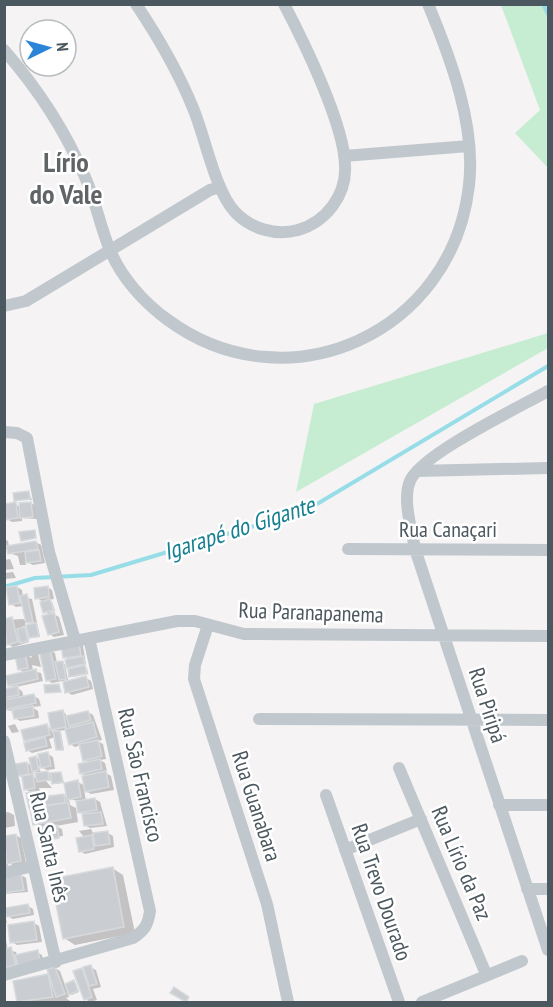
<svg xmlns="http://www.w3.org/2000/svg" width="553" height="1007" font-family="'PT Sans Narrow',sans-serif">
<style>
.green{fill:#c6edd2}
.shadow{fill:#0003;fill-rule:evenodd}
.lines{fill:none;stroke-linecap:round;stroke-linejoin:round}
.stream{stroke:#97dde7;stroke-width:4}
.building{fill:#caced2;stroke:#d7dadd;stroke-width:1.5}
.street{stroke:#c0c8ce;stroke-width:12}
.labels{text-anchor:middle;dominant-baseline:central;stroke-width:5;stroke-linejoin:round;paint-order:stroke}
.street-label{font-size:22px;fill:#4c585f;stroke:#fff}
.water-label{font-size:24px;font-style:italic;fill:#178090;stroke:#fff}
.district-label{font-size:28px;font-weight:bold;fill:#606467;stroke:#fff}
</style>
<rect width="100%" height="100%" fill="#f5f3f3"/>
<!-- green -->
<path class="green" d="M 501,5 L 548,5 L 548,168 L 515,133 L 540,110 Z
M 548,333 L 548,348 L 296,492 L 314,404 Z"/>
<!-- shadow -->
<path class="shadow" d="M 29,493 L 32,500 L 15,500 Z
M 31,503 L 36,506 L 37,519 L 22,518 L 22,521 L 12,522 L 7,519 L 15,504 L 20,507 Z
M 4,539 L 8,541 L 9,547 L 36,542 L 41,545 L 45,563 L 33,565 L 25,561 L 26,565 L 20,565 L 18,556 L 9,553 L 8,547 L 4,548 Z
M 10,559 L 14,569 L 4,570 L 4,560 Z
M 13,572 L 16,578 L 4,579 L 4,573 Z
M 17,587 L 22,590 L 23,597 L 32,599 L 40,637 L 32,638 L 28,636 L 29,642 L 13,647 L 8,644 L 4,620 L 23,619 L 28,622 L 24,606 L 16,607 L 11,604 ZM 25,621 L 33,625 L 29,632 L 21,627 L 25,626 Z
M 47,587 L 52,590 L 54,599 L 48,600 L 52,602 L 55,611 L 50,612 L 59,617 L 64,635 L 54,637 L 49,634 L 50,615 L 45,612 L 45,603 L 37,598 Z
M 78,643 L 83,646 L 86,664 L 82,665 L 87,668 L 88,674 L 73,677 L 73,669 L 65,665 L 68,680 L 52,683 L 47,680 L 49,650 L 55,653 L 57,663 L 68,665 L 70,661 L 65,657 Z
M 25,654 L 32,658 L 31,654 L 38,654 L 41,667 L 32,665 L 33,671 L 41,673 L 43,681 L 16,687 L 22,691 L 24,698 L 34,696 L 39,699 L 41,706 L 32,707 L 38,711 L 39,718 L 20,721 L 15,718 L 14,711 L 4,710 L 4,691 L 15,688 L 9,685 L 25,673 L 19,669 Z
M 86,678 L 91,681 L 93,689 L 72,695 L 67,692 Z
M 63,711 L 68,717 L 88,712 L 93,715 L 102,740 L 97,741 L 103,744 L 106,759 L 100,760 L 105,763 L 107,771 L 104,772 L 111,776 L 114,790 L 91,794 L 84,790 L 86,801 L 95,799 L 100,802 L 107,826 L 90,828 L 85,825 L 78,801 L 69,799 L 70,805 L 76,808 L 78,822 L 56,826 L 62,829 L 63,836 L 43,839 L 43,842 L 40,840 L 42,828 L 35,824 L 36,810 L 30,807 L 32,793 L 25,789 L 23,778 L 18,775 L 27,763 L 32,766 L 36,757 L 41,760 L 48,754 L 53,757 L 55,769 L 47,770 L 39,766 L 41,773 L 61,773 L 64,783 L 55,784 L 53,780 L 46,781 L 52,788 L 39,788 L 40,791 L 33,792 L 36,794 L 39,809 L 47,808 L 42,805 L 64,795 L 68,798 L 78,782 L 85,786 L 87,777 L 81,773 L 89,763 L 84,760 L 81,745 L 75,747 L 70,744 L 66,730 L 58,731 L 61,733 L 64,750 L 57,750 L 56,737 L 49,739 L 52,748 L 32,753 L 27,750 L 23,731 L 47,725 L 53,733 L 57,732 L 52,728 ZM 33,772 L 37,772 L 38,779 L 34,777 Z
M 15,724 L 19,732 L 12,733 L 8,726 Z
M 8,812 L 14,815 L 15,826 L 5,828 L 4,813 Z
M 91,829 L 94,835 L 108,833 L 113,836 L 114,847 L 85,854 L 80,851 L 85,838 L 79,831 Z
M 15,835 L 21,838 L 26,863 L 14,866 L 8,862 L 8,866 L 4,866 L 5,843 Z
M 112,868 L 123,875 L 135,933 L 75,945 L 64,938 Z
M 21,875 L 26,878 L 28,892 L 4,894 L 4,878 Z
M 28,906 L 33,909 L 34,915 L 13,919 L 5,915 L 7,923 L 4,923 L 4,910 Z
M 34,923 L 39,926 L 42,942 L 17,945 L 12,942 Z
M 4,931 L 8,950 L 16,952 L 17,956 L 37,952 L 42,955 L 44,964 L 13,970 L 5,965 L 4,970 L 4,964 L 7,965 Z
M 90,967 L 96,970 L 101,987 L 93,989 L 97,1000 L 90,1002 L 85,999 L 81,969 L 86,972 Z
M 55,968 L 60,971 L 65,985 L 76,983 L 79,992 L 72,995 L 67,992 L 69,997 L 66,998 L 71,1002 L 19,1002 L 15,982 L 47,975 L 51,978 Z"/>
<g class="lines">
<!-- stream -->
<path class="stream" d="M 543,4 L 548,14
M 4,587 L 35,578 L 91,575 L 307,510 L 548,366"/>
</g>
<!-- building -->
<path class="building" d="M 29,491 L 30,499 L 14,501 L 13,493 Z
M 16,502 L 18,518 L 6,520 L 4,504 Z
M 31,502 L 33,517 L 20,518 L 19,503 Z
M 35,530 L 36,538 L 21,541 L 19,532 Z
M 36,541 L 38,549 L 8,554 L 6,546 Z
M 39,550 L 41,561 L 26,563 L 25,552 Z
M 17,586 L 20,603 L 9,605 L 6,587 Z
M 48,586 L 49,597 L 35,599 L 34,588 Z
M 27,594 L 33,622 L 26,623 L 20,596 Z
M 50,599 L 54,610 L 43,613 L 40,602 Z
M 54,612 L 59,632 L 48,635 L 42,616 Z
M 12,617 L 18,642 L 7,645 L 4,619 Z
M 36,623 L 39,636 L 29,638 L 26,625 Z
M 25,627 L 28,641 L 20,643 L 17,629 Z
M 79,642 L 81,656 L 63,658 L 61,645 Z
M 50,648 L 56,679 L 46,681 L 39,650 Z
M 25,652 L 28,668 L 18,670 L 15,655 Z
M 83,656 L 85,664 L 67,668 L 65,660 Z
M 63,661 L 66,679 L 59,680 L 55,662 Z
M 85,665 L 87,673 L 69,677 L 68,669 Z
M 36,669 L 38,679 L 8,686 L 5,676 Z
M 86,676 L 89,687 L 65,693 L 63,682 Z
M 59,684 L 61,692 L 45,693 L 44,685 Z
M 18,686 L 19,695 L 4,698 L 4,689 Z
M 34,694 L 36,703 L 4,710 L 4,700 Z
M 33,706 L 34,716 L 14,719 L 12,710 Z
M 63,710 L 66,727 L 51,730 L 48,713 Z
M 88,711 L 91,720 L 69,726 L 66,716 Z
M 93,722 L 97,737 L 69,745 L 65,729 Z
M 47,724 L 50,735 L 24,741 L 21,730 Z
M 53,731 L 60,731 L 63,750 L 56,750 Z
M 45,737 L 47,746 L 26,751 L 24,743 Z
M 98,740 L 102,756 L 83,761 L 79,744 Z
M 48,752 L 51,766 L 41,768 L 38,754 Z
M 36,756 L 39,770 L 32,772 L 29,758 Z
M 100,759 L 102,769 L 80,774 L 78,764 Z
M 27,762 L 29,774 L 17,776 L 15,764 Z
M 48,771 L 49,780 L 37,782 L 35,773 Z
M 106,771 L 109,787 L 85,792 L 82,776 Z
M 61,772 L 63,782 L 52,784 L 50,773 Z
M 33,774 L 35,788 L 24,790 L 22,776 Z
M 78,780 L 81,797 L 67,800 L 64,783 Z
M 34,791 L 38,806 L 29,808 L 26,793 Z
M 64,794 L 65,803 L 41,806 L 40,797 Z
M 95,798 L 97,810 L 78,813 L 76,801 Z
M 68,802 L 71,818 L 33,825 L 30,809 Z
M 101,812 L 103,824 L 84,826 L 82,814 Z
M 57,825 L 59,838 L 39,841 L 37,828 Z
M 108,831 L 110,844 L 95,846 L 93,833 Z
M 16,834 L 21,861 L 7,864 L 4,836 Z
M 92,835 L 94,849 L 79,852 L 76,838 Z
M 113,867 L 124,927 L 63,939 L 51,879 Z
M 21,874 L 24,890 L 4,893 L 4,877 Z
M 28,904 L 30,913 L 6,917 L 5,908 Z
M 34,921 L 37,940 L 10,943 L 8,925 Z
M 11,947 L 16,965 L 6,968 L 4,949 Z
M 38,950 L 40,962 L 18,966 L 15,955 Z
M 91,965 L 97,984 L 89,986 L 83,967 Z
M 55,967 L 65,994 L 56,997 L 47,969 Z
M 82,968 L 92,997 L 84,1000 L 73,971 Z
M 48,974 L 53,997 L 17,1002 L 13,981 Z
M 74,980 L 78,991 L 69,995 L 65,984 Z
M 174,987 L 189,997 L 186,1002 L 170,993 Z"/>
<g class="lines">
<!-- street -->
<path class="street" d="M 136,4 C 158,37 178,71 193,108 C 205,136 215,191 235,212 C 251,229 276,236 298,230 C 326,222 347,195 345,165 C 344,124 304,42 284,4
M 4,50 C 38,89 65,130 85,177 C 96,201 100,227 110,250 C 121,277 144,303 168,320 C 288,408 453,333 469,185 C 476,126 451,59 428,4
M 344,156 L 469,146
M 4,306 L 26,301 L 210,190 L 220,187
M 548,391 C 520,407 421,454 410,481 C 402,500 412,530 415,549 L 548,950
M 4,432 L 17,433 L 27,438 L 49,552 L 75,640
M 417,471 L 548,468
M 348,549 L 548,550
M 208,625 L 195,665 L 194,679 L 267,904 L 288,1002
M 4,655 L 177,621 L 195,621 L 244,634 L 548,636
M 259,719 L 548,720
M 4,741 L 56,962
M 399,768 L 486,974
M 326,795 L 399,1002
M 499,805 L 548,805
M 345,850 L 421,819
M 4,873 L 33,866
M 527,889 L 548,889
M 4,975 L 133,938 C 145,930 148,925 150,911 L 89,638
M 422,1002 L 522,961"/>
</g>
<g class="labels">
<!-- street labels -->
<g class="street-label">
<text x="448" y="529">Rua Canaçari</text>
<text transform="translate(311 612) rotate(2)">Rua Paranapanema</text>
<text transform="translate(488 705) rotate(72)">Rua Piripá</text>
<text transform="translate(141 775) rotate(77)">Rua São Francisco</text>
<text transform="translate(257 806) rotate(72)">Rua Guanabara</text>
<text transform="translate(50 847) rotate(77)">Rua Santa Inês</text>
<text transform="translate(462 863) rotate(67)">Rua Lírio da Paz</text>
<text transform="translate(382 892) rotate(71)">Rua Trevo Dourado</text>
</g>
<!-- water labels -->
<g class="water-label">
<text transform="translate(239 528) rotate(-18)">Igarapé do Gigante</text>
</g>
<!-- district labels -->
<g class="district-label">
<text x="66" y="161">Lírio<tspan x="66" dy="32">do Vale</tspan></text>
</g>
</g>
<!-- border -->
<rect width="553" height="1007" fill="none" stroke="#4c585f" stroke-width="12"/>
<!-- north arrow -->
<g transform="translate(48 48) rotate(85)"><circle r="28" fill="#ffffff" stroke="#b7bcbf" stroke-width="1.5"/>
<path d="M0-4.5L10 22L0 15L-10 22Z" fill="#2a85d8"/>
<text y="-9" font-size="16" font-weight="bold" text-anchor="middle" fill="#4c585f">N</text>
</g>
</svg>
